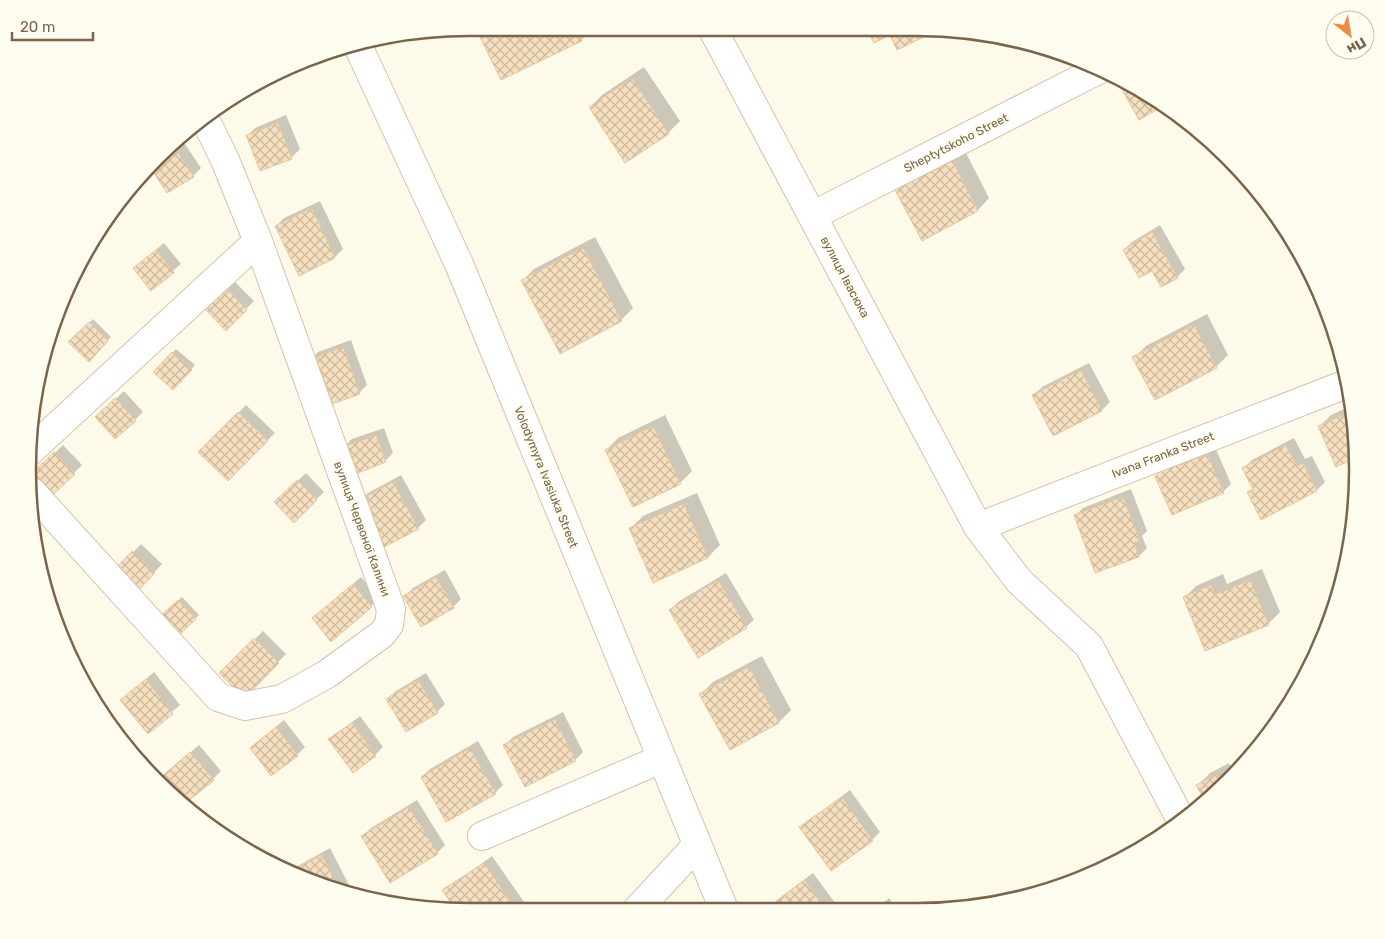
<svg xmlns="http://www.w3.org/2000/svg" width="1385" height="939" font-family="Rubik,sans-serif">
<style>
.shadow{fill:#0003}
.building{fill:url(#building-cross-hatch);stroke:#e8c99e}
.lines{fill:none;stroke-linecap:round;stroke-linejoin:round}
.minor-casing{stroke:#d1c4ad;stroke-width:30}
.minor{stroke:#fff;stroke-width:28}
.labels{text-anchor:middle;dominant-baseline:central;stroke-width:5;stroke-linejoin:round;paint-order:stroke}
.street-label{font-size:12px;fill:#7a654a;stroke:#fffcf0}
.rim{fill:none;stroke:#7a654a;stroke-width:2.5}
</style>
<defs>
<pattern id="building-cross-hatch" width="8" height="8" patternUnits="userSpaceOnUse" patternTransform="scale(1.25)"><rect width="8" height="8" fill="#f5dfbf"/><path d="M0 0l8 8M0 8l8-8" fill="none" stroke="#cbb89d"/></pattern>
</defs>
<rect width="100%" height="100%" fill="#fefae9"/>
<!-- shadow -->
<path class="shadow" d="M 485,28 L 593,28 L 581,40 L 502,78 L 480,33 Z
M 867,28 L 916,28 L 936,29 L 898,48 L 891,33 L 874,41 Z
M 644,67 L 680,121 L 668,133 L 590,107 L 602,95 Z
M 286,115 L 300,149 L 292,157 L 261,170 L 247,136 L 255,128 Z
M 183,141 L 201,168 L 193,176 L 167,192 L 153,169 Z
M 964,149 L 989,198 L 978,210 L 922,239 L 897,190 L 909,178 Z
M 320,201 L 343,249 L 335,257 L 299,274 L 276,226 L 284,218 Z
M 1160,225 L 1185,269 L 1177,277 L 1162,286 L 1152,269 L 1124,250 L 1132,242 Z
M 595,237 L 633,308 L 621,320 L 522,281 L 534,269 Z
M 164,243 L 181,264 L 151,289 L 134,268 Z
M 234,281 L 254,301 L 226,329 L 206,309 Z
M 1207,314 L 1228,355 L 1216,367 L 1134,358 L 1146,346 Z
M 93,319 L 111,337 L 89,360 L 70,342 Z
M 351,340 L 367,385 L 359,393 L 310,360 L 318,352 Z
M 176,349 L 195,365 L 173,388 L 155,372 Z
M 1089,363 L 1110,402 L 1102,410 L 1034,395 L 1042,387 Z
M 124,391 L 143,412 L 116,438 L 105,409 Z
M 39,395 L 43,399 L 37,406 Z
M 246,405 L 275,433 L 228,479 L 200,452 Z
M 1351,406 L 1356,456 L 1337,465 L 1319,427 L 1331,415 Z
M 665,415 L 692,471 L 680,483 L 606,450 L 618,438 Z
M 384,428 L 393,453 L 385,461 L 344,447 L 352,439 Z
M 1294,438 L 1305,459 L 1312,456 L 1325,482 L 1317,490 L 1261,518 L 1248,492 L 1254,487 L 1244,468 L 1252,460 Z
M 63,445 L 82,465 L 53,494 L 33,474 Z
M 1215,447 L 1231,484 L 1223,492 L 1166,465 Z
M 306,473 L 324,492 L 294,521 L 276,502 Z
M 401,475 L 426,520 L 418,528 L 360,501 L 368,493 Z
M 1131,489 L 1147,531 L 1142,536 L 1147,548 L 1139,556 L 1096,572 L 1075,516 L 1083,508 Z
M 697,493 L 720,545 L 708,557 L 631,528 L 643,516 Z
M 34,519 L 40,526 L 34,531 Z
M 141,544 L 162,564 L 137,591 L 116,570 Z
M 1262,569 L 1280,612 L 1268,624 L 1184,598 L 1196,586 L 1223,574 L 1227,584 Z
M 445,570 L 461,599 L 453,607 L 405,596 L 413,588 Z
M 726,573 L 754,620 L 746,627 L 670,610 L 678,602 Z
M 361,577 L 379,598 L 371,606 L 322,610 Z
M 182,597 L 199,615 L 175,637 L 159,619 Z
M 263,631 L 286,654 L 245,696 L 221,673 Z
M 69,643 L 75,649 L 72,652 Z
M 762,656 L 791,710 L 779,722 L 730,749 L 701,694 L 713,682 Z
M 154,672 L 180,705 L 148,732 L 122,700 Z
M 426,673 L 445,704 L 437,712 L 388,699 L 396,691 Z
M 563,712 L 583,752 L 575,760 L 505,745 L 513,737 Z
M 360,716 L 383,747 L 375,755 L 330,739 Z
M 284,720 L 305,747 L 297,755 L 251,748 Z
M 478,741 L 503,785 L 495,793 L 447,820 L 422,777 L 430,769 Z
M 199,745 L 221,771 L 213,779 L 161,778 Z
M 1229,763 L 1233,771 L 1240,768 L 1228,782 L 1206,800 L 1198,785 L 1210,773 Z
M 850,790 L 880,832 L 872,840 L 801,827 Z
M 417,800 L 445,845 L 437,853 L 363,836 L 371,828 Z
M 330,848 L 353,893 L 289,871 Z
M 492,856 L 524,902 L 513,912 L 458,910 L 444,891 Z
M 813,873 L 836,904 L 829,912 L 772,912 L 769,908 L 777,900 Z
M 889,898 L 900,912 L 873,912 Z"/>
<!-- building -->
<path class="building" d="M 489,28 L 576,28 L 582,41 L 501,80 L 478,33 Z
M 866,28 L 916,28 L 938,30 L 897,50 L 890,35 L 874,43 Z
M 1114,75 L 1160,108 L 1139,120 Z
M 632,78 L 669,134 L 625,163 L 589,107 Z
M 278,123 L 292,159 L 260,171 L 246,135 Z
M 175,148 L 194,177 L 167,193 L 152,170 Z
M 952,160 L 978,211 L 922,241 L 895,190 Z
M 312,208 L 335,258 L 299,276 L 275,226 Z
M 1152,232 L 1178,278 L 1161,287 L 1152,271 L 1139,278 L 1123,250 Z
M 583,248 L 622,321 L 560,354 L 521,280 Z
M 156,250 L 174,273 L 151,291 L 133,268 Z
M 226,288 L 247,310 L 226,331 L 205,309 Z
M 89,322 L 108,341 L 89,362 L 68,342 Z
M 1194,325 L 1217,368 L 1155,400 L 1132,357 Z
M 343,347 L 360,394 L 326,406 L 309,360 Z
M 172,352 L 192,370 L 173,390 L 153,372 Z
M 1081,370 L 1102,411 L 1053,436 L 1032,395 Z
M 115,398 L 136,421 L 115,439 L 95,417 Z
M 1352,411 L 1356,458 L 1336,467 L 1318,426 Z
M 238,412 L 268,441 L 228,481 L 198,452 Z
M 653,426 L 681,484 L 633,507 L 605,450 Z
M 376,435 L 386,462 L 353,475 L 343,447 Z
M 1286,445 L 1297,466 L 1303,463 L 1317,491 L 1261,520 L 1247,492 L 1253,489 L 1242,468 Z
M 54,452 L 75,474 L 52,496 L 31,474 Z
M 1207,454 L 1224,493 L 1172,515 L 1155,477 L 1165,464 L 1180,465 Z
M 297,480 L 317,500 L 294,523 L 274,502 Z
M 393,482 L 419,529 L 384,547 L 359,500 Z
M 1123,497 L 1140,541 L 1134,543 L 1139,557 L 1095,573 L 1074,515 Z
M 684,504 L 708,558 L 653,583 L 629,528 Z
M 132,551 L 155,573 L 137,592 L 114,570 Z
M 436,577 L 454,608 L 421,627 L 403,596 Z
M 718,580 L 747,628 L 698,658 L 669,610 Z
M 1250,580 L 1269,625 L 1205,651 L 1183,597 L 1211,585 L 1215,595 Z
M 353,584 L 372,607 L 331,642 L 312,618 Z
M 178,600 L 196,619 L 175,639 L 157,619 Z
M 254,638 L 279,663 L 245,698 L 219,673 Z
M 749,667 L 779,723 L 730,750 L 699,694 Z
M 146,679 L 173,714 L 148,734 L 120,700 Z
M 418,680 L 438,713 L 406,732 L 386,699 Z
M 555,719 L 576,761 L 525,787 L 503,745 Z
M 352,723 L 376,756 L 353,773 L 328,739 Z
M 276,727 L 298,756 L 271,776 L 250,748 Z
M 470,748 L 496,794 L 446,822 L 421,777 Z
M 190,752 L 214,780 L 186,803 L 172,793 L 160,778 Z
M 1217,774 L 1221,782 L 1233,776 L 1205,801 L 1196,785 Z
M 842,797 L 873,841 L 831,871 L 799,827 Z
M 409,807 L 438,854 L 390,883 L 361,836 Z
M 322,855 L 338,888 L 290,871 Z
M 484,863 L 516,910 L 515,912 L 456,910 L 442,890 Z
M 804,880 L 828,912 L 770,912 L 768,908 Z
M 881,905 L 886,912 L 873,912 Z"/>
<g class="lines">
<defs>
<path id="minor" d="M 712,28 L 978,527 L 1019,581 L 1089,646 L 1181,820
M 358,46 L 459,264 L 725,912
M 812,216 L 1100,69
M 29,452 L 258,241
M 32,492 L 218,697 L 245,706 L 282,699 L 327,674 L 382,634 L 389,625 L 391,609 L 258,241 L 225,160 L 205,119
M 978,527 L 1349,383
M 482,836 L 661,759
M 635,912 L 697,845"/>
</defs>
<!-- minor casing -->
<use href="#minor" class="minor-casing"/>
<!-- minor -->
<use href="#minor" class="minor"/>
</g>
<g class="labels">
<!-- street labels -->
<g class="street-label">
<text transform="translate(956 143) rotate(-27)">Sheptytskoho Street</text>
<text transform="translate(845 277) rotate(62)">вулиця Івасюка</text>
<text transform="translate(1163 455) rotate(-21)">Ivana Franka Street</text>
<text transform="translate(546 477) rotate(68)">Volodymyra Ivasiuka Street</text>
<text transform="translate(362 529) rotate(70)">вулиця Червоної Калини</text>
</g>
</g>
<!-- crop -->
<path d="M0 0H1385V939H0ZM469 36H916A433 433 0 0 1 1349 469V470A433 433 0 0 1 916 903H469A433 433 0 0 1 36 470V469A433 433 0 0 1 469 36Z" fill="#fffcf0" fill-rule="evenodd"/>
<path class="rim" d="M469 36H916A433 433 0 0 1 1349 469V470A433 433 0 0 1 916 903H469A433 433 0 0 1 36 470V469A433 433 0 0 1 469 36Z"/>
<!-- north arrow -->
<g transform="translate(1350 35) rotate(149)"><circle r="24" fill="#fffcf0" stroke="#cac0ae"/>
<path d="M0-4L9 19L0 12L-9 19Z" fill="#ed8e48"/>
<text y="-8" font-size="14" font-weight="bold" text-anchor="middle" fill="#7a654a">Пн</text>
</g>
<!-- scale -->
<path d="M12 32v8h81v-8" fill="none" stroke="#7a654a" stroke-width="2.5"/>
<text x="20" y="32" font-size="15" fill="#7a654a" stroke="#fffcf0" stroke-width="4" paint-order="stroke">20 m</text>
</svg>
